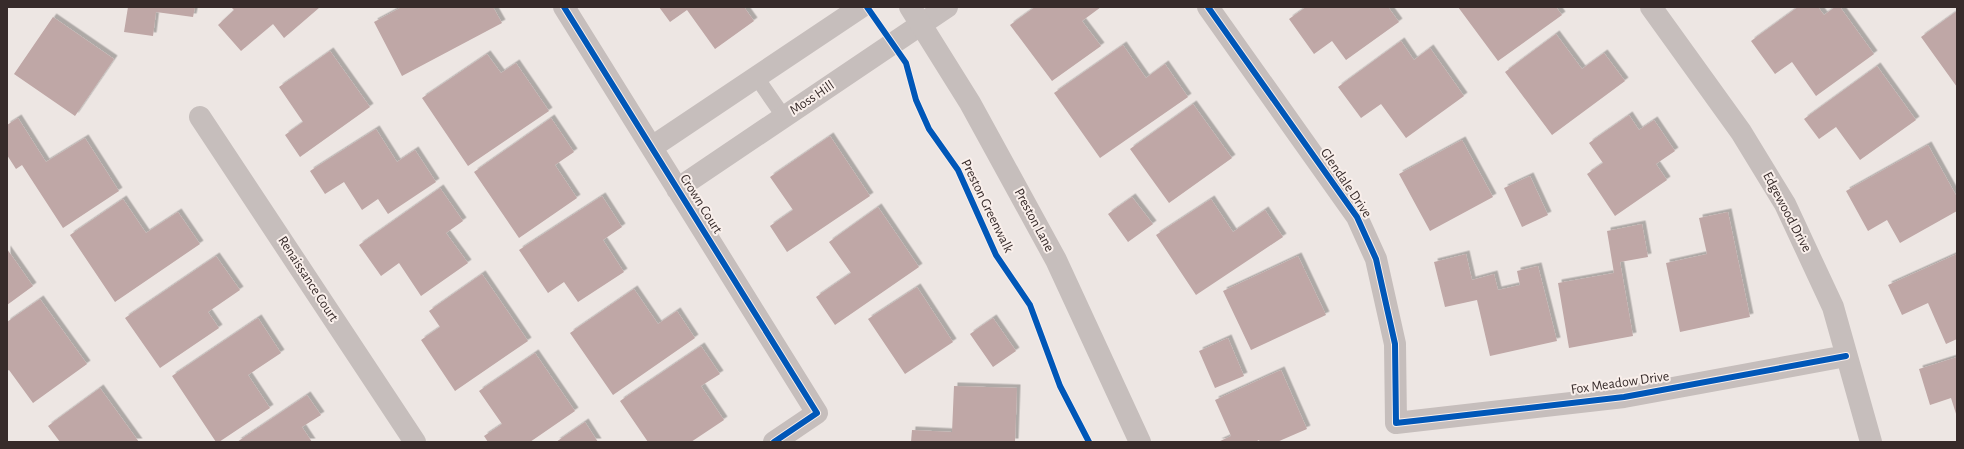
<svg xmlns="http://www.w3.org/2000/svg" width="1964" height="449" font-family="'Alegreya Sans',sans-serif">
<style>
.building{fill:#bfa7a6;filter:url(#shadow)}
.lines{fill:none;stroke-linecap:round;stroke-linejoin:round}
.service{stroke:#c6bebc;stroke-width:15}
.minor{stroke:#c6bebc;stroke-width:22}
.tertiary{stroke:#c6bebc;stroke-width:22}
.cycleway-casing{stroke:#f9efeb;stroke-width:8}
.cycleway{stroke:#0057b8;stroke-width:6}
.labels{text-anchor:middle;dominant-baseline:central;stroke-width:4;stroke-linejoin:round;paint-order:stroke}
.street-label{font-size:14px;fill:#372b2a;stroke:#f9efeb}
</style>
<defs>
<filter id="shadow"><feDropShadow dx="3.5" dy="-3.5" stdDeviation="0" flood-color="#0004"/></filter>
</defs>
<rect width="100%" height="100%" fill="#ede6e3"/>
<!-- building -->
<path class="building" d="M 128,7 L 195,7 L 193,17 L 156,12 L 153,36 L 124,32 Z
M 231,7 L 320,7 L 284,38 L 273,24 L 241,51 L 218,25 L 234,10 Z
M 402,7 L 493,7 L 502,23 L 402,76 L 374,22 Z
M 659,7 L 744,7 L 754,21 L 715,49 L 687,10 L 670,22 Z
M 1035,7 L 1101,7 L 1082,21 L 1101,46 L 1052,81 L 1010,25 Z
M 1306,7 L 1388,7 L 1399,22 L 1346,60 L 1332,41 L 1314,54 L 1289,19 Z
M 1458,7 L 1556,7 L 1562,15 L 1498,61 Z
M 1798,7 L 1818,7 L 1824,15 L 1835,7 L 1840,7 L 1874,54 L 1816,96 L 1792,62 L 1775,74 L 1751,41 Z
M 1957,11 L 1957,87 L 1921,37 Z
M 53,17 L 114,59 L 75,116 L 14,74 Z
M 1556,34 L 1582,69 L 1604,53 L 1625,81 L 1552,135 L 1505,72 Z
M 1401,41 L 1414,60 L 1430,48 L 1464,96 L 1406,138 L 1381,104 L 1361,118 L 1338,87 Z
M 1123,45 L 1146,78 L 1165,64 L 1188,97 L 1100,158 L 1054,93 Z
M 330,51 L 370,107 L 300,157 L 285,135 L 303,122 L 279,87 Z
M 487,54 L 501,73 L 516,63 L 549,111 L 468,166 L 422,98 Z
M 1877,66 L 1916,120 L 1860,160 L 1836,127 L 1819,139 L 1804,119 Z
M 1193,104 L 1232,158 L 1169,203 L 1130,149 Z
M 1629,115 L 1639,130 L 1654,120 L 1675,151 L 1656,164 L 1667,180 L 1615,216 L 1587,174 L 1603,163 L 1589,143 Z
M 18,118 L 46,162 L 85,138 L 119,191 L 63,228 L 22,165 L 16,169 L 7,155 L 7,125 Z
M 551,118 L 574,152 L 555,165 L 577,198 L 519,238 L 474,172 Z
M 376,129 L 397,162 L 415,150 L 436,182 L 388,214 L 378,199 L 362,210 L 344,182 L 325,194 L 310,171 Z
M 830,136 L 870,196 L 787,252 L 770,226 L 793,210 L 770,177 Z
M 1462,140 L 1493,197 L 1430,231 L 1399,174 Z
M 1928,145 L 1957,197 L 1957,211 L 1900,243 L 1887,220 L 1868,231 L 1846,191 Z
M 1530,176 L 1548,215 L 1522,227 L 1504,188 Z
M 440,188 L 463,221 L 446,233 L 468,263 L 421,296 L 399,263 L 381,276 L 359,245 Z
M 602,196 L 622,227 L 603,240 L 624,272 L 578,302 L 564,282 L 548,293 L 519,250 Z
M 1132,197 L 1153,224 L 1128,242 L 1108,214 Z
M 123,199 L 146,233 L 178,212 L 200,244 L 115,302 L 70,235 Z
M 1211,199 L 1233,232 L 1265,210 L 1283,237 L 1196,295 L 1156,235 Z
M 878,207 L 919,267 L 835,325 L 816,297 L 851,273 L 829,242 Z
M 1728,212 L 1750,317 L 1680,332 L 1666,263 L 1707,254 L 1699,218 Z
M 1642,224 L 1648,257 L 1620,262 L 1633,336 L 1569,348 L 1558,283 L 1614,273 L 1607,231 Z
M 7,249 L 33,286 L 7,305 Z
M 1466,254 L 1472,280 L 1494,274 L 1498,290 L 1520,285 L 1517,271 L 1538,266 L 1557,341 L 1490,356 L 1477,300 L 1445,307 L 1434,262 Z
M 1957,254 L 1957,339 L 1946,344 L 1928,303 L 1902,315 L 1888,285 Z
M 216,256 L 240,290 L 208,312 L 219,328 L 160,368 L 125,318 Z
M 1298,256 L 1326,315 L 1251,350 L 1223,291 Z
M 482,274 L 528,341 L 455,391 L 421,340 L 440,327 L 429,311 Z
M 917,287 L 953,342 L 905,374 L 868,319 Z
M 634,289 L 658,324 L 677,311 L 695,338 L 613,395 L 570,333 Z
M 40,299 L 87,364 L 33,403 L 9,370 L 7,371 L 7,322 Z
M 258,318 L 281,353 L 248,375 L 270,408 L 219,442 L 216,442 L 172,376 Z
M 993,318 L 1016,351 L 993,367 L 970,334 Z
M 1228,338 L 1244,376 L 1215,388 L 1199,351 Z
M 701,346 L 720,374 L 701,386 L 724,420 L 691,442 L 648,442 L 620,401 Z
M 535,353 L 575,411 L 530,442 L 488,442 L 484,436 L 502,424 L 479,391 Z
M 1957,357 L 1957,417 L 1951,398 L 1930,405 L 1919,369 Z
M 1281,370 L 1307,429 L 1277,442 L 1260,442 L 1259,440 L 1255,442 L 1218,442 L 1231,436 L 1215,400 Z
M 954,386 L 1017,388 L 1015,442 L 911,442 L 912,430 L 952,432 Z
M 100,388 L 139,442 L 60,442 L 48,426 Z
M 307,395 L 321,415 L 302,427 L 312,442 L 237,442 Z
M 585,422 L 598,442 L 556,442 Z"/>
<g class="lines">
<!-- service -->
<path class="service" d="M 757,78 L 784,117"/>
<!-- minor -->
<path class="minor" d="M 564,7 L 817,413 L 774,442
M 1208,7 L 1357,217 L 1376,259 L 1395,344 L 1396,423 L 1624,397 L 1846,356
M 1651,7 L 1741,132 L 1785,204 L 1833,307 L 1871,442
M 200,117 L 415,442
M 652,147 L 861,7
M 677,189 L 947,7"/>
<!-- tertiary -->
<path class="tertiary" d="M 910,7 L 970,103 L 1056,260 L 1140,442"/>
<defs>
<path id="cycleway" d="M 564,7 L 817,413 L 774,442
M 867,7 L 906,63 L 916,100 L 929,129 L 958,170 L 996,255 L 1030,305 L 1060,386 L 1089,442
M 1208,7 L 1357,217 L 1376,259 L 1395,344 L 1396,423 L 1624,397 L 1846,356"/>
</defs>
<!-- cycleway casing -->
<use href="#cycleway" class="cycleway-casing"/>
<!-- cycleway -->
<use href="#cycleway" class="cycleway"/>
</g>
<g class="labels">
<!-- street labels -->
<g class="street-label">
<text transform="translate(812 98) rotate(-34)">Moss Hill</text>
<text transform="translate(1346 183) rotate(56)">Glendale Drive</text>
<text transform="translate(701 204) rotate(58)">Crown Court</text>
<text transform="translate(987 206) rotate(64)">Preston Greenwalk</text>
<text transform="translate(1787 212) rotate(62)">Edgewood Drive</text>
<text transform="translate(1034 220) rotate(62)">Preston Lane</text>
<text transform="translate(308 279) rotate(57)">Renaissance Court</text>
<text transform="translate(1620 383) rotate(-8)">Fox Meadow Drive</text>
</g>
</g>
<!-- border -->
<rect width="1964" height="449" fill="none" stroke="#372b2a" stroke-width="16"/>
</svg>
